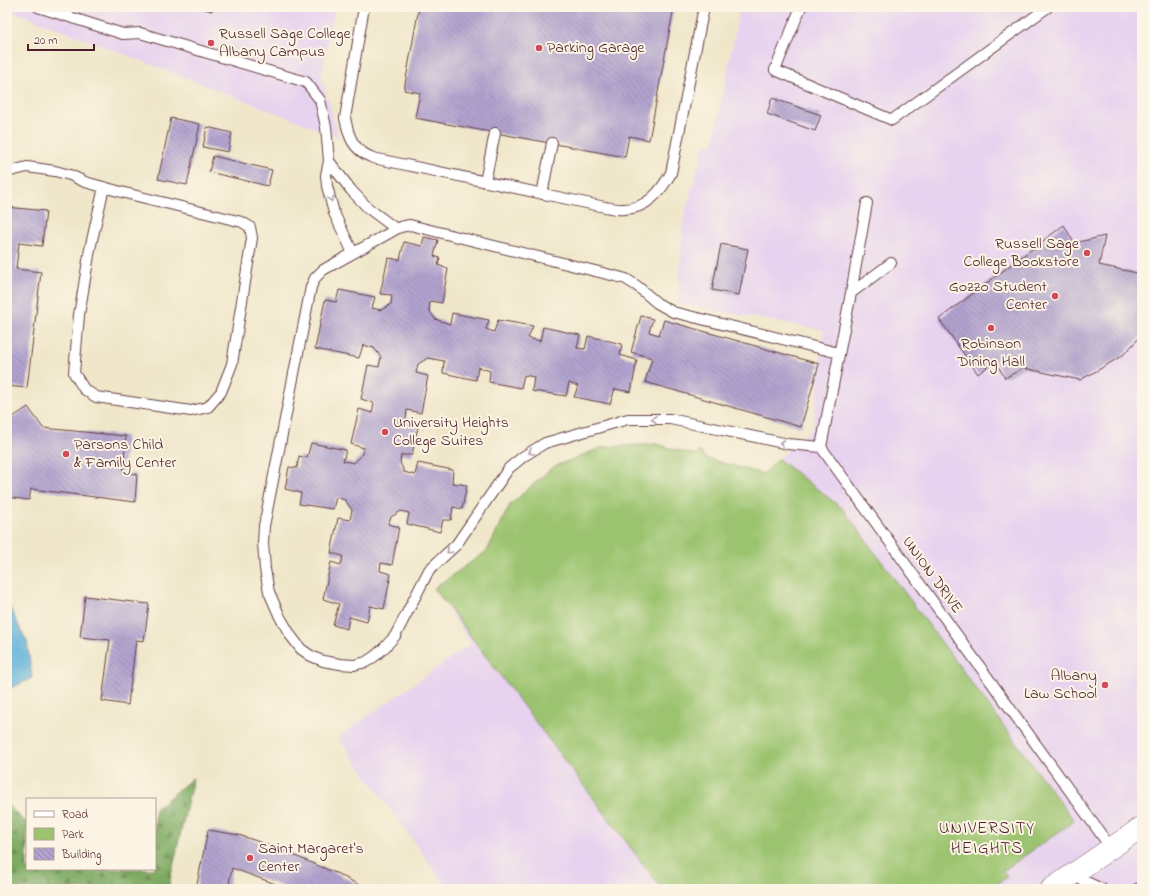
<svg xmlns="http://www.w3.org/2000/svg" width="1149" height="896" font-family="'Indie Flower',sans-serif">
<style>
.built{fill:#e7d2ef}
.forest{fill:url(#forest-firs);stroke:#646446}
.park{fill:#9cc46f;stroke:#73724d}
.water{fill:#5fb0da;stroke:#546882}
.building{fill:url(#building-back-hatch)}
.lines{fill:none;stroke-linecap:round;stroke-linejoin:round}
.service-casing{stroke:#633d43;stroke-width:12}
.minor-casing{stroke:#633d43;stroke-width:22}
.service{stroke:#fff;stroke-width:10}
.minor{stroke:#fff;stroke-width:21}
.oneway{stroke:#ae9aa0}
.poi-dot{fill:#d1495b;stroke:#fcf5e5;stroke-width:1.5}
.labels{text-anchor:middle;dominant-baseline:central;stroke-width:4;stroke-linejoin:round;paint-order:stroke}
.poi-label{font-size:16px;fill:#4a1f2b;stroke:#fcf5e5;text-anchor:start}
.street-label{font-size:16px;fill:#4a1f2b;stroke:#fcf5e5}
.neighbourhood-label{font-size:17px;letter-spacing:1px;fill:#4a1f2b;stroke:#fcf5e5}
</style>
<defs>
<pattern id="forest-firs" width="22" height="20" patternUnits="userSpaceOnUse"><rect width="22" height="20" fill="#7daa62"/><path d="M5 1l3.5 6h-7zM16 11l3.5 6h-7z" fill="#688a51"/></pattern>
<pattern id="building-back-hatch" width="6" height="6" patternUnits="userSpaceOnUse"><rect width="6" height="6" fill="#b1a3cf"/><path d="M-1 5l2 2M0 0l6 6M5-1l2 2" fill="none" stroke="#9284a8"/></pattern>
</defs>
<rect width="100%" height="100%" fill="#fcf5e5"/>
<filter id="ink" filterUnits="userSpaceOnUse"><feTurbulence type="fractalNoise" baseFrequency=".025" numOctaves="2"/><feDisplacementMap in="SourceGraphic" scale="8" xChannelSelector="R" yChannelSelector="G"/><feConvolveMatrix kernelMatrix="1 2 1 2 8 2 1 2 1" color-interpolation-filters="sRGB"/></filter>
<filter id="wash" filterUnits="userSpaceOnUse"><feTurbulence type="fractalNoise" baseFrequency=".012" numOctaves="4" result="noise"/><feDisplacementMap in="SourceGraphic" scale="16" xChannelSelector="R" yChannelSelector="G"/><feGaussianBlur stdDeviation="0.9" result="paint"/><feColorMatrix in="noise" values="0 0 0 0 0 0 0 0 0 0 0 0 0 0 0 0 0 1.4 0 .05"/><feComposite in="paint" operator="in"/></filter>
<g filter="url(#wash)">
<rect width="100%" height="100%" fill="#f0e7ca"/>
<!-- built -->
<path class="built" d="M 7,7 L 335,7 L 321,76 L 339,137 L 7,9 Z
M 740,7 L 1142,7 L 1142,889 L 448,889 L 338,737 L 471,644 L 434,588 L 487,551 L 510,505 L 553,467 L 603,447 L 656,444 L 763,474 L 778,459 L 813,428 L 824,330 L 678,304 L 683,220 L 705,143 L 713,144 Z"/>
<!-- forest -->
<path class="forest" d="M 193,778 L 168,889 L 7,889 L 7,804 L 24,821 L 27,822 L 27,869 L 155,869 L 155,809 Z"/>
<!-- park -->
<path class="park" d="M 656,444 L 695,455 L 700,451 L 705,458 L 763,474 L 778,459 L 842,508 L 1074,821 L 1003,871 L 1007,877 L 989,889 L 983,889 L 981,887 L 978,889 L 662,889 L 434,588 L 487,551 L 510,505 L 553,467 L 603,447 Z"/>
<!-- water -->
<path class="water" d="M 7,602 L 27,642 L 32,678 L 9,689 L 7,689 Z"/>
<g id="blocks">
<!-- building -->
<path class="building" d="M 197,7 L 213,7 L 212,11 Z
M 419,7 L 674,7 L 649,140 L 629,136 L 625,157 L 415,118 L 420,93 L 404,90 Z
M 772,98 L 821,115 L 815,131 L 767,114 Z
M 171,118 L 200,124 L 187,185 L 158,179 Z
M 207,127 L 232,133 L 228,152 L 203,147 Z
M 213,156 L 272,170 L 268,186 L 209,172 Z
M 7,207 L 46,211 L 42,246 L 19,243 L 16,269 L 41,272 L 27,388 L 7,386 L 7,254 L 9,239 L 7,239 Z
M 1064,225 L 1074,243 L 1105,236 L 1099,265 L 1142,274 L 1142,335 L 1123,355 L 1100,369 L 1080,380 L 1023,368 L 1005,378 L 995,361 L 978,374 L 939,319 Z
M 424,237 L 438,240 L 434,256 L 440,258 L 438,265 L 448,269 L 442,303 L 430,301 L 429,310 L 435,319 L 450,324 L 452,313 L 489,320 L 486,329 L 494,332 L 498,320 L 533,326 L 528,338 L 540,341 L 543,327 L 580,335 L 577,348 L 585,349 L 588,336 L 622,344 L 620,355 L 637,360 L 631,392 L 615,389 L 610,404 L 574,397 L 578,386 L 569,383 L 566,396 L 532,391 L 534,377 L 524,375 L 521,388 L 489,382 L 490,371 L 478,367 L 476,380 L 443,373 L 444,361 L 428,358 L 418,364 L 416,373 L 428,376 L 421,413 L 407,410 L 406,419 L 419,422 L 412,455 L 401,455 L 400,462 L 404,472 L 415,475 L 418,463 L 453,470 L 452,483 L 467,485 L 462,509 L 453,507 L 451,520 L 443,520 L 440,532 L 407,524 L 409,513 L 401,511 L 391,517 L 388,524 L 399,527 L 392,565 L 381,563 L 380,571 L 391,574 L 384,609 L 370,606 L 367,622 L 349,617 L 347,629 L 333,625 L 339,604 L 323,599 L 331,562 L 341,565 L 343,556 L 331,553 L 338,518 L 350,520 L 352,510 L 345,500 L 336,497 L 333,509 L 299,504 L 301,493 L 285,489 L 289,467 L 297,468 L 299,456 L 307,458 L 311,443 L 346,450 L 343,461 L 354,463 L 361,456 L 364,448 L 351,444 L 359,409 L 372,413 L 374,403 L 361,399 L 368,365 L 379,367 L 381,357 L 374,348 L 363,345 L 359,358 L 315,349 L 325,300 L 336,302 L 339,290 L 375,297 L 372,308 L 381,310 L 391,304 L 392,295 L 380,294 L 388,258 L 400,260 L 404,242 L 422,246 Z
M 721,244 L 748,249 L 739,295 L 712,290 Z
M 641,316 L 653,319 L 649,332 L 659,335 L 664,320 L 819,364 L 801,427 L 645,382 L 652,358 L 631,352 Z
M 28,407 L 43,428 L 126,436 L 123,472 L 137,474 L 135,502 L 31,489 L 29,500 L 7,497 L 7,421 Z
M 85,596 L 149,604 L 144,641 L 136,640 L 128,705 L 102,701 L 110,640 L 80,637 Z
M 208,830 L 239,835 L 274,847 L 338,874 L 365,888 L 364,889 L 289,889 L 232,868 L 228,889 L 196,889 Z"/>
</g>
</g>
<g filter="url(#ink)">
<use href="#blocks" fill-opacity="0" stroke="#633d43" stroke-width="1"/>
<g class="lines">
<defs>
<path id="service" d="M 38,7 L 123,34 L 140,33 L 306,82 L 320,100 L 326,127 L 329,161 L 326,175 L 327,186 L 334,213 L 353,253
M 364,7 L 345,118 C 349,138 353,150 373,158 L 605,207 C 611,208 618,210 624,209 C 647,209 661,191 671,173 L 704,7
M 801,7 L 775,70 L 892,120 L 1048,7
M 329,161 L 351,190 L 368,208 L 396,229
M 7,172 L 27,167 L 55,171 L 70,175 L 85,182 L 125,193 L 242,222 L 250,227 L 252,238 L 232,364 L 221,392 L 208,407 L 191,411 L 96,397 L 84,389 L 74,373 L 79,315 L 90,249 L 104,187
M 485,182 L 495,133
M 542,194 L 552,143
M 867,203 L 851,293 L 891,263
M 851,293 L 821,447 L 1111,848
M 821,447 L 788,444 L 670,419 L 628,419 L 545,443 L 524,456 L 509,468 L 456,545 L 429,570 L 395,636 L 384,648 L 375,656 L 366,662 L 354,665 L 340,664 L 323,661 L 311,656 L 301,649 L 291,636 L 280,617 L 269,592 L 265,569 L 263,543 L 264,526 L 311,287 L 315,278 L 323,270 L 400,227 L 410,225 L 615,276 L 626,279 L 637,286 L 657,303 L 673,312 L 839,353
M 1071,875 L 1102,889
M 1137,889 L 1142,888"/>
<path id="minor" d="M 1051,889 L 1142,827"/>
</defs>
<!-- service casing -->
<use href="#service" class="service-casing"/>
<!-- minor casing -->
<use href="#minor" class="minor-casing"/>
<!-- service -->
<use href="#service" class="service"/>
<!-- minor -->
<use href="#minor" class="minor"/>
</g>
<!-- one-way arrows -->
<defs><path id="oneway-chevron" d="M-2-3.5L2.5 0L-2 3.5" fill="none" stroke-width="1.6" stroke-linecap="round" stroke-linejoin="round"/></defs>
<g class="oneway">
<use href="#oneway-chevron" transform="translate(331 199) rotate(75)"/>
<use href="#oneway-chevron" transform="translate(654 419) rotate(-179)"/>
<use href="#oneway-chevron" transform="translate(782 443) rotate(-168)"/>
<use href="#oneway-chevron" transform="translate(531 452) rotate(149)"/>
<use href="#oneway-chevron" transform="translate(449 551) rotate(137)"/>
</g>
</g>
<!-- markers -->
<g class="poi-dot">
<circle cx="211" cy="43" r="4"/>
<circle cx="539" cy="48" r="4"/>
<circle cx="1087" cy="253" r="4"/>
<circle cx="1055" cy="296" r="4"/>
<circle cx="991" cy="328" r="4"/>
<circle cx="385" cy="432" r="4"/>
<circle cx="66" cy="454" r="4"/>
<circle cx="1105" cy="685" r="4"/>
<circle cx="250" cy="858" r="4"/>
</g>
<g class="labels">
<!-- poi labels -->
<g class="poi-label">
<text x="219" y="34">Russell Sage College<tspan x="219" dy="18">Albany Campus</tspan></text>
<text x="547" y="48">Parking Garage</text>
<text x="1079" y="244" text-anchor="end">Russell Sage<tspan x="1079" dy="18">College Bookstore</tspan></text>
<text x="1047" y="287" text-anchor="end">Gozzo Student<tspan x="1047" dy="18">Center</tspan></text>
<text x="991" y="344" text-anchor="middle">Robinson<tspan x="991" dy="18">Dining Hall</tspan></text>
<text x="393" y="423">University Heights<tspan x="393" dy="18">College Suites</tspan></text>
<text x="74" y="445">Parsons Child<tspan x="74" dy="18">&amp; Family Center</tspan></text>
<text x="1097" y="676" text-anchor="end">Albany<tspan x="1097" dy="18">Law School</tspan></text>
<text x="258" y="849">Saint Margaret's<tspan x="258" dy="18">Center</tspan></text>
</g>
<!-- street labels -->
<g class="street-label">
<text transform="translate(932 575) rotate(54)">UNION DRIVE</text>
</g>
<!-- neighbourhood labels -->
<g class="neighbourhood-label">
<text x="987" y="828">UNIVERSITY<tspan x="987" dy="20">HEIGHTS</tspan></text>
</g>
</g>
<!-- margin -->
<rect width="1149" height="896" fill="none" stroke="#fcf5e5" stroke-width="24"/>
<!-- legend -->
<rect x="26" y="798" width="130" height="72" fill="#fcf5e5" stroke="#b59f9b"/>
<rect x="34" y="811" width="20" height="6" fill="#ffffff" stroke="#b59f9b"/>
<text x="62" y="818" font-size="12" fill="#4a1f2b">Road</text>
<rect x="34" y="828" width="20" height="12" fill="#9cc46f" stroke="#b59f9b"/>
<text x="62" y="838" font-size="12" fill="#4a1f2b">Park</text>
<rect x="34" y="848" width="20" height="12" fill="url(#building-back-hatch)" stroke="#b59f9b"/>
<text x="62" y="858" font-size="12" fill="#4a1f2b">Building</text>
<!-- scale -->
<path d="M28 44v6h66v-6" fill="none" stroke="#4a1f2b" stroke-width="2"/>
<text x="34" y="44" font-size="12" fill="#4a1f2b" stroke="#fcf5e5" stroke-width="3" paint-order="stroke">20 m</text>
</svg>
